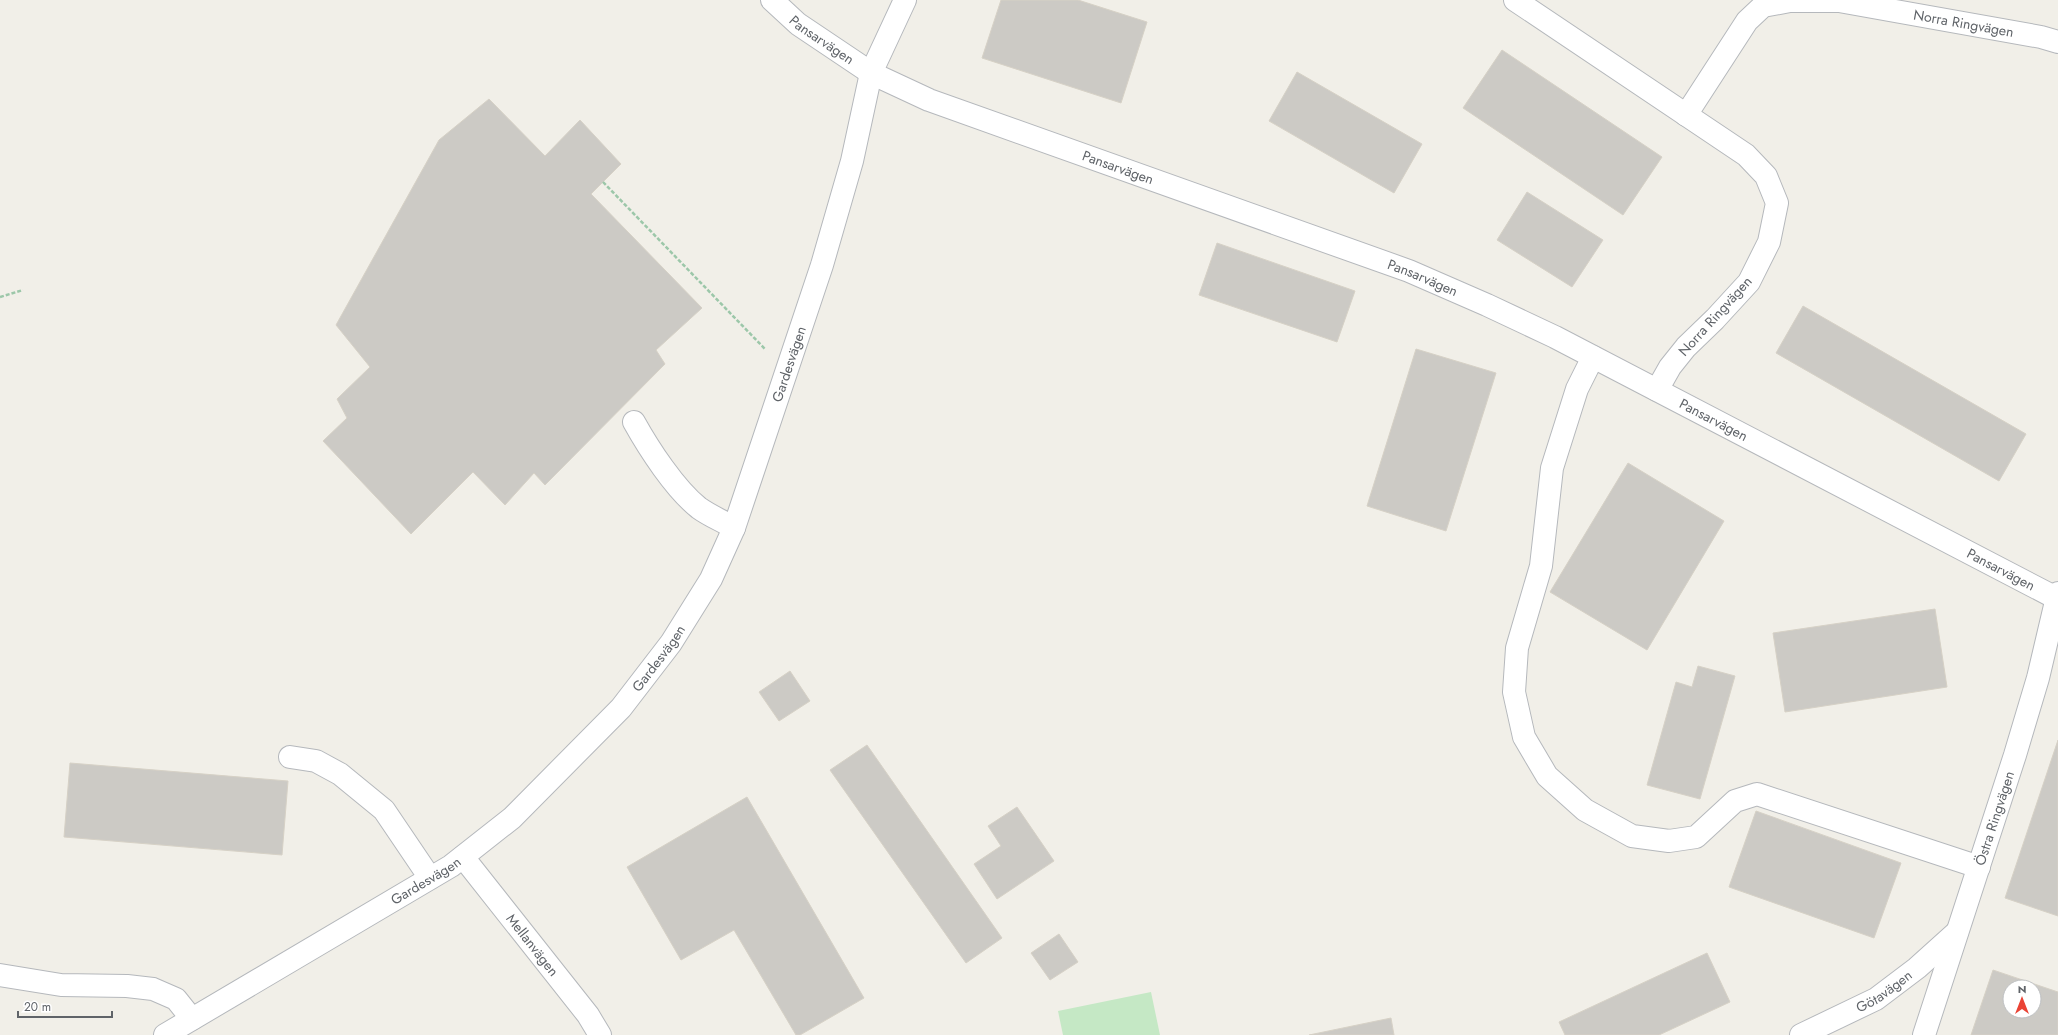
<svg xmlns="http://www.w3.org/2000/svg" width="2058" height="1035" font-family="Jost,sans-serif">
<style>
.green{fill:#c5e8c5}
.building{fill:#cccac5;stroke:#d6d1c6;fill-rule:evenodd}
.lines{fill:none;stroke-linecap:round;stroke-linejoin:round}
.minor-casing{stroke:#b5b8bc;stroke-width:24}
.path{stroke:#9cc7a9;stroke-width:2.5;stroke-dasharray:4 2;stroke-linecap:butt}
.minor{stroke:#fff;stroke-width:22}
.labels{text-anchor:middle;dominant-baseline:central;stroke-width:4;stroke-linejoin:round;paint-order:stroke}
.street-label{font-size:14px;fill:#5f6368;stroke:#fff}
</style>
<rect width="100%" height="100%" fill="#f1efe8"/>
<!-- green -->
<path class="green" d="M 1151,992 L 1160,1035 L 1063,1035 L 1058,1011 Z"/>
<!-- building -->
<path class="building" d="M 1001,0 L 1078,0 L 1147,22 L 1121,103 L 982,58 Z
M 1502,50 L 1662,157 L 1623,215 L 1463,108 Z
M 1297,72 L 1422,144 L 1394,193 L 1269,121 Z
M 489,99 L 545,156 L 580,120 L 621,164 L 591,194 L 702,308 L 656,350 L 665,364 L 545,485 L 534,473 L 505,505 L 473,472 L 411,534 L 323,441 L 347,418 L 337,399 L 370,367 L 336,325 L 439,140 Z
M 1527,192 L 1603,240 L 1572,287 L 1497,240 Z
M 1217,243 L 1355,291 L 1337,342 L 1199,295 Z
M 1803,306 L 2026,434 L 1999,481 L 1776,353 Z
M 1416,349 L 1496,373 L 1446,531 L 1367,506 Z
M 1628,463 L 1724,521 L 1647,650 L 1550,592 Z
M 1935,609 L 1947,687 L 1785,712 L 1773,633 Z
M 1698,666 L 1735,676 L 1700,799 L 1647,785 L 1676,682 L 1692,687 Z
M 790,671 L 810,701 L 779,721 L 759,692 Z
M 2058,740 L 2058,916 L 2005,898 Z
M 867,745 L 1002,938 L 966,963 L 830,770 Z
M 70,763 L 288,781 L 282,855 L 64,837 Z
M 747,797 L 864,998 L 800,1035 L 796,1035 L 734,930 L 681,960 L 627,867 Z
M 1017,807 L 1054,861 L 997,899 L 974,864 L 1001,846 L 988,826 Z
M 1756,811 L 1901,863 L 1874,938 L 1729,887 Z
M 1059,934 L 1078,962 L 1050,980 L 1031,953 Z
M 1707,953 L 1730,1002 L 1659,1035 L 1565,1035 L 1559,1022 Z
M 1993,970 L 2058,992 L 2058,1035 L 1971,1035 ZM 2010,987 L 2034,987 L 2034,1011 L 2010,1011 Z
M 1391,1018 L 1394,1035 L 1309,1035 Z"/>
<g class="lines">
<defs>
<g id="minor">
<path id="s1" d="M 772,0 L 798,24 L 871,73 L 929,100 L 1409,271 L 1487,305 L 1555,337 L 2058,599"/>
<path d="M 1515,0 L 1746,155 L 1766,176 L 1777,203 L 1769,242 L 1749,282 L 1715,319 L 1686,347 L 1670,367 L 1657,390"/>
<path id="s2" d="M 1686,115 L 1747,21 L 1763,6 L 1790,1 L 1839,1 L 2041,37 L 2058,42"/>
<path d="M 1593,357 L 1577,389 L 1552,468 L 1541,566 L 1517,648 L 1514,692 L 1524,737 L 1547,776 L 1585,810 L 1632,836 L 1669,841 L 1696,837 L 1735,801 L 1757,794 L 1979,867"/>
<path d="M 634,422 C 649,449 675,489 699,508 C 710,516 723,521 734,528"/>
<path d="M 290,757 L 316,761 L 340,774 L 384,810 L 430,878"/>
<path id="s3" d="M 463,857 L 588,1015 L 600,1035"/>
<path d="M 0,975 L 61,985 L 127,986 L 153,989 L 176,999 L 192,1019"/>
<path id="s4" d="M 165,1035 L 451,866 L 512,818 L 621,708 L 671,643 L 711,579 L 734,528 L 822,265 L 852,161 L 871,73 L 905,0"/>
<path id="s5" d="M 1801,1035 L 1876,999 L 1917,968 L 1957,932"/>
<path id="s6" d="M 1924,1035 L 2015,755 L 2038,678 L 2058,593"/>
</g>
</defs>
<!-- minor casing -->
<use href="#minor" class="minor-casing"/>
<!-- path -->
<path class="path" d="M 603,182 L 765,349
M 0,297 L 23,290"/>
<!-- minor -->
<use href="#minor" class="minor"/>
</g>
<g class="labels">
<!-- street labels -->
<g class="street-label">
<text stroke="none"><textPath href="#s2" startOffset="337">Norra Ringvägen</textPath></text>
<text stroke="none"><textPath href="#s1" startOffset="64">Pansarvägen</textPath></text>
<text stroke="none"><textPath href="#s1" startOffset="388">Pansarvägen</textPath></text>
<text stroke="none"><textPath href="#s1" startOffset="712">Pansarvägen</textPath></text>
<text transform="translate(1715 316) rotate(-48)">Norra Ringvägen</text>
<text stroke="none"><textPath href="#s4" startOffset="951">Gardesvägen</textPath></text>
<text stroke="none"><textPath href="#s1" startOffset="1036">Pansarvägen</textPath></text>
<text stroke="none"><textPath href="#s1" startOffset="1360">Pansarvägen</textPath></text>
<text stroke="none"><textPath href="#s4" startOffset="627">Gardesvägen</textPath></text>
<text stroke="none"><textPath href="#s6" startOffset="228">Östra Ringvägen</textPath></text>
<text stroke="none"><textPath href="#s4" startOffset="303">Gardesvägen</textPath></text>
<text stroke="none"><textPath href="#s3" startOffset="112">Mellanvägen</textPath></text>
<text stroke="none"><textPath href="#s5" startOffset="94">Götavägen</textPath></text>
</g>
</g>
<!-- north arrow -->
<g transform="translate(2022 999)"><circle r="19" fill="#ffffff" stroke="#bfc1c3"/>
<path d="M0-3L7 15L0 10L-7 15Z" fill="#ea4335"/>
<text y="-6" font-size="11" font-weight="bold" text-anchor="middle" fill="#5f6368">N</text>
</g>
<!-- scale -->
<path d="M18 1011v6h94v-6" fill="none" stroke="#5f6368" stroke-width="2"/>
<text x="24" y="1011" font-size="12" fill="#5f6368" stroke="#ffffff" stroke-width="3" paint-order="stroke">20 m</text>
</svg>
